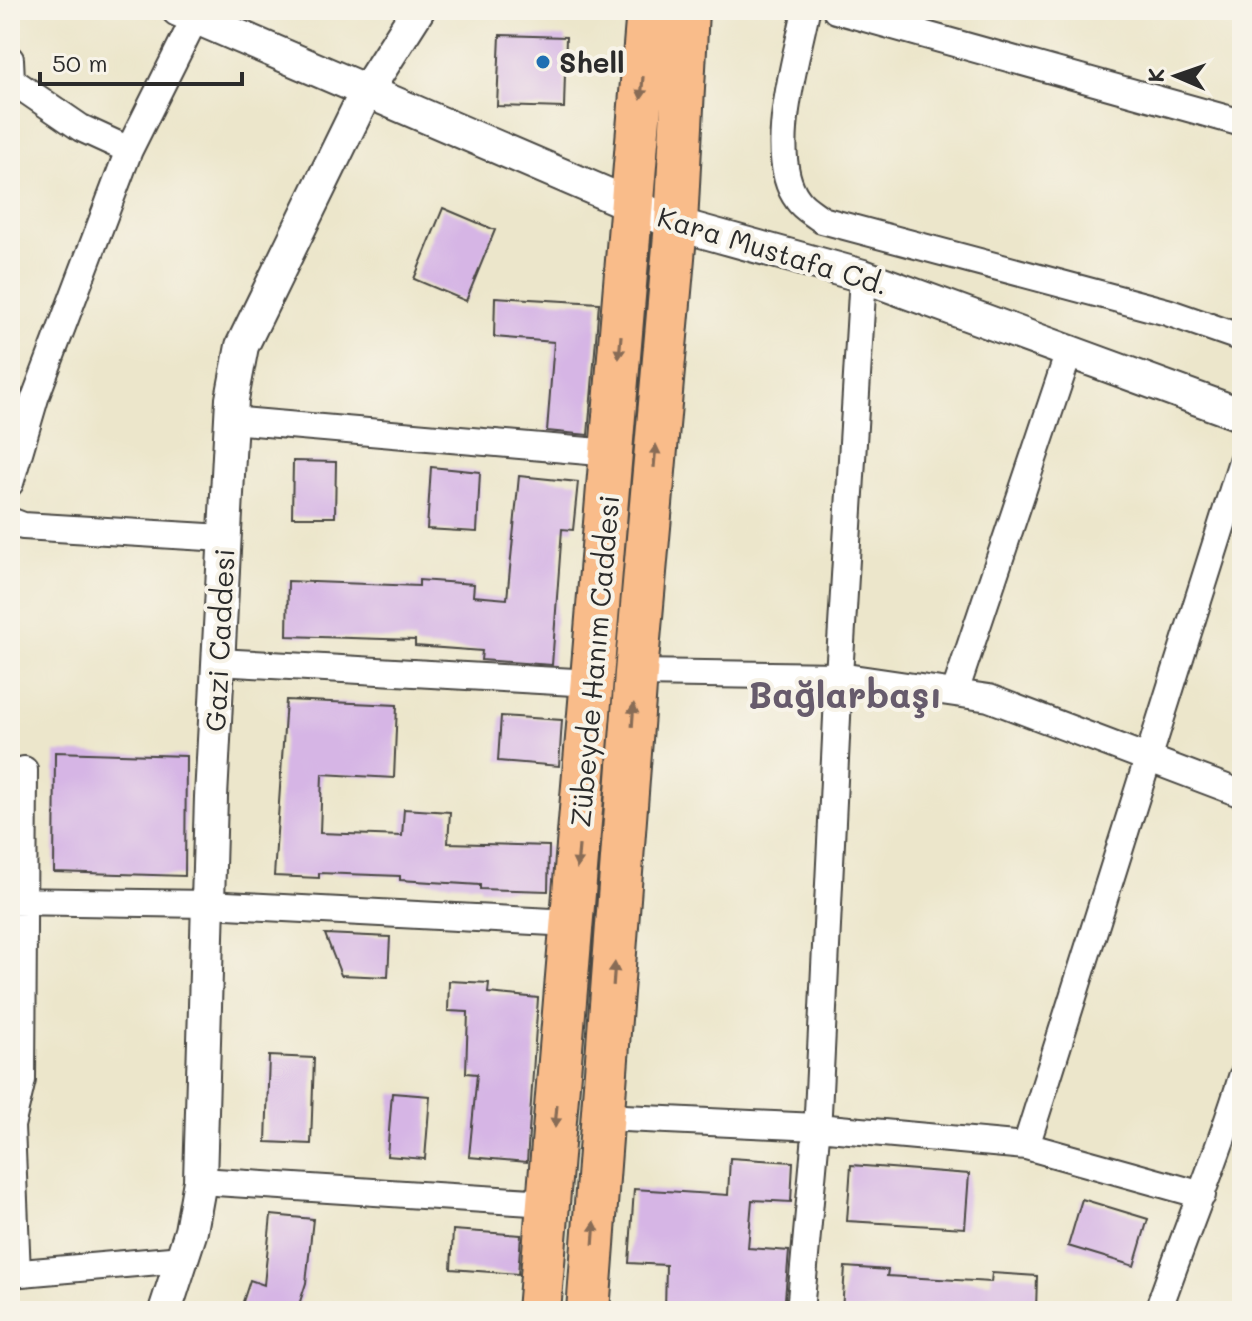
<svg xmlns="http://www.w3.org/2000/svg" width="1252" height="1321" font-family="Mali,sans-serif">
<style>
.building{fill:#d6b5e5}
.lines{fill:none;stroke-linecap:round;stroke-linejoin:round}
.minor-casing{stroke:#484743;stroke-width:30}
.tertiary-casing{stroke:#484743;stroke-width:36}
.primary-casing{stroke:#484743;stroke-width:46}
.minor{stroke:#fff;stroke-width:26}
.tertiary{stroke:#fff;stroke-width:32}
.primary{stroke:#f9bc8a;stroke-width:42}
.oneway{fill:#886c56}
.poi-dot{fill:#1f6fb2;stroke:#f7f3e8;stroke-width:3}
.labels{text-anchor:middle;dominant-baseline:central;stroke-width:8;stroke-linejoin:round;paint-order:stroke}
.poi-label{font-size:28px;font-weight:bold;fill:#2b2b2b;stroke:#f7f3e8;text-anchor:start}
.street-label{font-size:28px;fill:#2b2b2b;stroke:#f7f3e8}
.district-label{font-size:36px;font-weight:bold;fill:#675b6c;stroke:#f7f3e8}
</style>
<rect width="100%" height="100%" fill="#f7f3e8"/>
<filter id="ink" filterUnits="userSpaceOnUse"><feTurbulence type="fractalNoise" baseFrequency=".0125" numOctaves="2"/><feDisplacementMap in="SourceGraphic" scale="16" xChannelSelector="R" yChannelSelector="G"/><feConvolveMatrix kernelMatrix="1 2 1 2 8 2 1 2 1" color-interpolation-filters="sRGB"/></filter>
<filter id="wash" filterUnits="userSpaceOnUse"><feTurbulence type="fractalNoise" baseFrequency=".006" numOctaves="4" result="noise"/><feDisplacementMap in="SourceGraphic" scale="32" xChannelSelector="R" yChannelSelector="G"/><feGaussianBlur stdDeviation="1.8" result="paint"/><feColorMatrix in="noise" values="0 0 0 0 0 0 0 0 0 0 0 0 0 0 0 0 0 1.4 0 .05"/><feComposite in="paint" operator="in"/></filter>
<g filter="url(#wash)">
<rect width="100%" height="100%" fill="#ece6cb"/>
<g id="blocks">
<!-- building -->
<path class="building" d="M 500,35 L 566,37 L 564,108 L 497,106 Z
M 443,208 L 495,230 L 466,301 L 414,279 Z
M 495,297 L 599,303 L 588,435 L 547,431 L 554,342 L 494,337 Z
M 293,461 L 336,462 L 335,517 L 292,517 Z
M 431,467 L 480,472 L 477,532 L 427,529 Z
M 519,476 L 578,482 L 573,530 L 562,529 L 552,665 L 481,660 L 482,651 L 415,646 L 415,640 L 287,636 L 288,581 L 419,586 L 419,580 L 474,584 L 473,596 L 507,599 Z
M 286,700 L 397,705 L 394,778 L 322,774 L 320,833 L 402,836 L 404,809 L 450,812 L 448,843 L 549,846 L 548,891 L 480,889 L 480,885 L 400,880 L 400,876 L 319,873 L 319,878 L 274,876 Z
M 501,716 L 562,720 L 559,766 L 498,761 Z
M 55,752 L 186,756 L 185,876 L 54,872 Z
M 325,934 L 390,937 L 388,977 L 341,975 Z
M 449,981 L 489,983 L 488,993 L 538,998 L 527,1162 L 469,1157 L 477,1074 L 466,1073 L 468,1012 L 448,1011 Z
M 269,1056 L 314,1058 L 311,1144 L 266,1142 Z
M 392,1093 L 430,1096 L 425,1159 L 387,1156 Z
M 730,1158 L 793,1162 L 791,1202 L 752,1200 L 748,1248 L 789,1251 L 784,1311 L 665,1311 L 666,1265 L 629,1263 L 634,1189 L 728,1195 Z
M 851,1165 L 969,1174 L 965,1228 L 847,1221 Z
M 1082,1199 L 1148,1219 L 1134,1266 L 1068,1246 Z
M 271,1215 L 313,1219 L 306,1283 L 297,1311 L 240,1311 L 250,1280 L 264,1285 Z
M 453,1230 L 521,1235 L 518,1274 L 451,1269 Z
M 845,1267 L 888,1270 L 887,1276 L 991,1282 L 992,1273 L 1037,1276 L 1036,1311 L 842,1311 Z"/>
</g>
</g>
<g filter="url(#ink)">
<use href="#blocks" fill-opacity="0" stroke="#484743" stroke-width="2"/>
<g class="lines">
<defs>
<path id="minor" d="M 806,10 C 797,58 765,158 798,200 C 803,208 815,214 822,220 L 1167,312 L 1242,338
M 836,10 L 1242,123
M 10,59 L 11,80 L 81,128 L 129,150
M 230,420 L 611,453
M 10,483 L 35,398 L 129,150 L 199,10
M 10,521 L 23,526 L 224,538
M 218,662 L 592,683
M 636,673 L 839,676 L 989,698 L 1242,794
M 955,692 L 1069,352
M 10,901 L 208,904 L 572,923
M 603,1117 L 817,1127 L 1026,1146 L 1202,1195
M 1026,1146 L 1242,461
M 200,1181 L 548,1203
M 10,1274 L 182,1259
M 17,1274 L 11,1126 L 22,1080 L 24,770
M 800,1311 L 818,1113 L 839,676 L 863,276
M 1158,1311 C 1185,1232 1218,1157 1242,1077"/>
<path id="tertiary" d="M 178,10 L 676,224 L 863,276 L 1242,415
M 165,1311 L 191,1231 L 200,1181 L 211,797 L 232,399 L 242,346 L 367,90 L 418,10"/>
<path id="primary" d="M 539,1311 L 648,10
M 588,1311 L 636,673 L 676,224 L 687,10"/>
</defs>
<!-- minor casing -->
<use href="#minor" class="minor-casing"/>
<!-- tertiary casing -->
<use href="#tertiary" class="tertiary-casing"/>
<!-- primary casing -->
<use href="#primary" class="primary-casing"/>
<!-- minor -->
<use href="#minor" class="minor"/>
<!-- tertiary -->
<use href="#tertiary" class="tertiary"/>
<!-- primary -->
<use href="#primary" class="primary"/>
</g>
<!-- one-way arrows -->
<defs><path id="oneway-solid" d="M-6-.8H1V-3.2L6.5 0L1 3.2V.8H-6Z" transform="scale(2)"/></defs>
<g class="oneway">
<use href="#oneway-solid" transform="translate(642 88) rotate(95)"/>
<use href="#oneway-solid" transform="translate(620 347) rotate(95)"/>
<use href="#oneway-solid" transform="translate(655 456) rotate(-85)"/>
<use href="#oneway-solid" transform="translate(633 715) rotate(-86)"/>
<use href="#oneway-solid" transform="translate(578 857) rotate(95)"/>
<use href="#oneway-solid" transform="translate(614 974) rotate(-86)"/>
<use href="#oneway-solid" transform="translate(556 1116) rotate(95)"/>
<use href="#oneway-solid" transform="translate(594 1233) rotate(-86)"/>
</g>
</g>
<!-- markers -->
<circle class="poi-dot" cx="543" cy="62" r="8"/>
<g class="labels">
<!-- poi labels -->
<g class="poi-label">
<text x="559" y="62">Shell</text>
</g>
<!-- street labels -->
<g class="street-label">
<text transform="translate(773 250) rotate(17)">Kara Mustafa Cd.</text>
<text transform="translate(219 640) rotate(-87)">Gazi Caddesi</text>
<text transform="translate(594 661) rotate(-85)">Zübeyde Hanım Caddesi</text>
</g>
<!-- district labels -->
<g class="district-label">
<text x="845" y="693">Bağlarbaşı</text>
</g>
</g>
<!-- margin -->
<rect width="1252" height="1321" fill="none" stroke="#f7f3e8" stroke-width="40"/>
<!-- north arrow -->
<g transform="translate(1176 76) rotate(272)" stroke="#f7f3e8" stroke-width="6" paint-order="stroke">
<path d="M0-6L14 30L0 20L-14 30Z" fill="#2b2b2b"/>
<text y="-12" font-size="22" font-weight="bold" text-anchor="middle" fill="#2b2b2b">K</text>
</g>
<!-- scale -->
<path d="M40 72v12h202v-12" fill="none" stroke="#2b2b2b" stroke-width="4"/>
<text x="52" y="72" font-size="24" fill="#2b2b2b" stroke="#f7f3e8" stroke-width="6" paint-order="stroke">50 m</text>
</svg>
